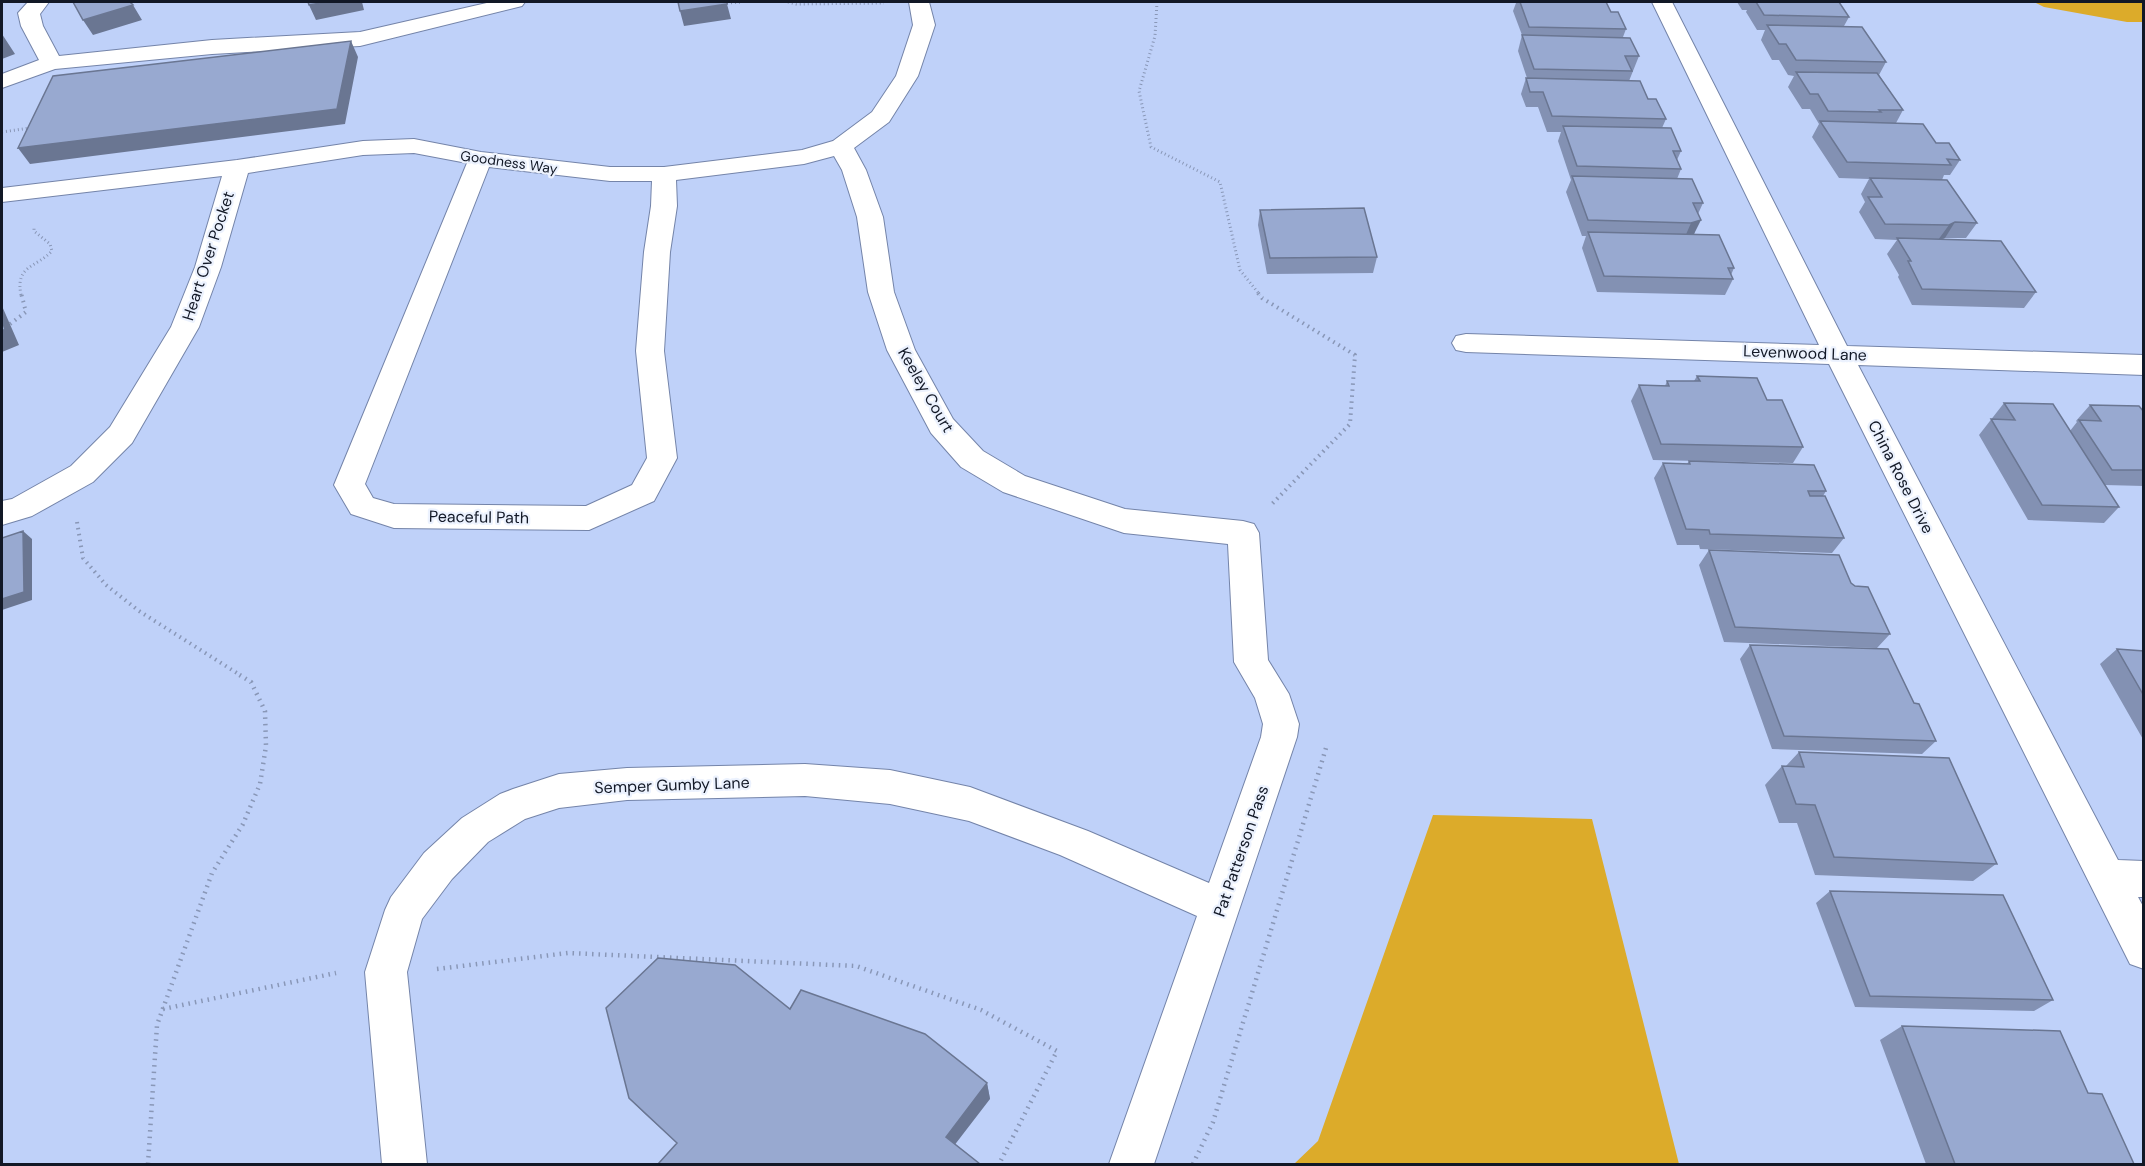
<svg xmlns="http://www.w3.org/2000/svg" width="2145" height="1166" font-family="'DM Sans',sans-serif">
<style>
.water{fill:#dcab2a}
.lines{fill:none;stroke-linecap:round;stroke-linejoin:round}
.street-casing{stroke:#7484a9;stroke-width:2}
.path-far2{stroke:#8997b7;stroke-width:3;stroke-dasharray:1 3;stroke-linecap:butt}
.path-far1{stroke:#8997b7;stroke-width:4;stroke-dasharray:1.5 4.5;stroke-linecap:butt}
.path{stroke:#8997b7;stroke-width:4.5;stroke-dasharray:1.5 5;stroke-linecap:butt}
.street{fill:#fff;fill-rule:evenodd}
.wall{fill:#8391b3}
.shaded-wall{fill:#6a7692}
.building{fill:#98a9d0;stroke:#6a7692;stroke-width:1.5}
.labels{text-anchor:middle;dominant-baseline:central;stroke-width:4.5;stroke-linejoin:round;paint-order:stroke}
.far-street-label{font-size:14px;fill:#121826;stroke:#ecf2fe}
.street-label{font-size:16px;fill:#121826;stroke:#ecf2fe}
</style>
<rect width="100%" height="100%" fill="#bfd1f9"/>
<!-- water -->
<path class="water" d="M 2034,2 L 2143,2 L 2143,22 L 2127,22 L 2044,7 Z
M 1433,815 L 1592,819 L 1679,1164 L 1294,1164 L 1318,1141 Z"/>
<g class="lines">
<defs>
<path id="street" d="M 28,2 L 49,2 L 40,14 L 43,26 L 59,56 L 212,40 L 360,32 L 491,2 L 525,2 L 522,6 L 360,46 L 212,54 L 55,69 L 2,88 L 2,74 L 39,60 L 21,26 L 18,13 Z
M 909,2 L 929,2 L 935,25 L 918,76 L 889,122 L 854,148 L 866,170 L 883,217 L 894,292 L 915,350 L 953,419 L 983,451 L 1025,476 L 1125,509 L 1243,521 L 1254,524 L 1259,533 L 1268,660 L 1289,694 L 1299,724 L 1297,737 L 1154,1164 L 1109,1164 L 1197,916 L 1060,855 L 969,821 L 890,804 L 805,796 L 627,800 L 559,808 L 525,819 L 488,842 L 452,879 L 422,919 L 407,972 L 427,1164 L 382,1164 L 365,972 L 385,910 L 391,897 L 424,853 L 462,818 L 500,794 L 513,789 L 559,774 L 627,768 L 805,764 L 890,770 L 970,787 L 1088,831 L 1209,883 L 1261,737 L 1263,724 L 1255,698 L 1234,662 L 1228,544 L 1124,533 L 1003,492 L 961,467 L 931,433 L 887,350 L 868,292 L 857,217 L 842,170 L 834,156 L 804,164 L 676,180 L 677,206 L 670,252 L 664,351 L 677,458 L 654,501 L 589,530 L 394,528 L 351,514 L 334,485 L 467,163 L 414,153 L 363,155 L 248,173 L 221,267 L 199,327 L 132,443 L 93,482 L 32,516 L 2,525 L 2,501 L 12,499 L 71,466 L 110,427 L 171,327 L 195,267 L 222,176 L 2,202 L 2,188 L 237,160 L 363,141 L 414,139 L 481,152 L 610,167 L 664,167 L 802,150 L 833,141 L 872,112 L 896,76 L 913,25 ZM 489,167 L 610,181 L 652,181 L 651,206 L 644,252 L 636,351 L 647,458 L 632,485 L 586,506 L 394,504 L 373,498 L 365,484 Z
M 1652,2 L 1672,2 L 1847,346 L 2144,355 L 2144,375 L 1858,365 L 2118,860 L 2144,861 L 2144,897 L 2138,897 L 2144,908 L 2144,969 L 2130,964 L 1829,364 L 1466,352 L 1456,350 L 1452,343 L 1456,336 L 1466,334 L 1819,345 Z"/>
</defs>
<!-- street casing -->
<use href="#street" class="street-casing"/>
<!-- path-far2 -->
<path class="path-far2" d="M 788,2 L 796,4 L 884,3
M 1157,2 L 1155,36 L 1139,91 L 1151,147 L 1220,182 L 1240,270 L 1260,295
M 727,3 L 743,2
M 2,132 L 30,128
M 21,295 C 15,265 36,268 52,251 L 50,244 L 34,231 L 34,226"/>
<!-- path-far1 -->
<path class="path-far1" d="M 1258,293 L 1262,298 L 1355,355 L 1350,424 L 1270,506
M 10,324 L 26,312 L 21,293
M 77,522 L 83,558 L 106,585 L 139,611 L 240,675"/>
<!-- path -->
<path class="path" d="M 437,969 L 568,953 L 856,966 L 981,1010 L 1057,1051 L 999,1164
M 163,1009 L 336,973
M 148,1164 L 157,1025 L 212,873 L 243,824 L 260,784 L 266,746 L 265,711 L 251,682 L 238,674
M 1193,1164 L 1213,1122 L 1326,748"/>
<!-- street -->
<use href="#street" class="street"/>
</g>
<!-- wall -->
<path class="wall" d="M 1506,2 L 1606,2 L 1611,12 L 1626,29 L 1623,37 L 1639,56 L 1629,81 L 1648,99 L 1666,119 L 1662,128 L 1681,151 L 1677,160 L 1681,169 L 1677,179 L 1703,203 L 1698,214 L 1694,235 L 1734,268 L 1731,275 L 1733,279 L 1725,295 L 1597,292 L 1582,248 L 1586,236 L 1582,236 L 1566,192 L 1571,180 L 1558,141 L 1561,132 L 1547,132 L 1538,107 L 1526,107 L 1521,94 L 1526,78 L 1527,78 L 1518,51 L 1522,35 L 1513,11 L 1516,3 L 1506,3 Z
M 1737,2 L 1839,2 L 1849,17 L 1844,26 L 1886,62 L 1879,75 L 1903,110 L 1896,123 L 1936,143 L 1960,160 L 1950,175 L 1944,175 L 1942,180 L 1977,223 L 1966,238 L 1945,238 L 1941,240 L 2036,292 L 2024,308 L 1912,305 L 1898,277 L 1899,275 L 1887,254 L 1897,240 L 1875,239 L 1859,212 L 1865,202 L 1861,194 L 1869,179 L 1839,178 L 1812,137 L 1819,124 L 1810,109 L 1802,109 L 1788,87 L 1794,76 L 1788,75 L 1779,60 L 1772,60 L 1761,40 L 1765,30 L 1757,30 L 1746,12 L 1747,10 L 1742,10 Z
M 1260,210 L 1377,257 L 1373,273 L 1267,274 L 1258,225 Z
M 1697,376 L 1767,400 L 1803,447 L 1793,463 L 1653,460 L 1631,401 L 1639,385 L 1665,386 L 1667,381 L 1694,381 Z
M 2004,403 L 2070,431 L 2077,422 L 2076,421 L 2090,405 L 2144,412 L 2144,486 L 2105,485 L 2119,507 L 2104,523 L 2028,520 L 1979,435 Z
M 1689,461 L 1826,491 L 1823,496 L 1844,538 L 1832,553 L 1700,549 L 1699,545 L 1677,545 L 1654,478 L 1663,463 L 1687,464 Z
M 1709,550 L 1851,583 L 1890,634 L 1877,648 L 1724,642 L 1699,565 Z
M 1750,645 L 1914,703 L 1936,741 L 1922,754 L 1772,749 L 1740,659 Z
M 2117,649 L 2144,651 L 2144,741 L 2100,664 Z
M 1799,752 L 1996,864 L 1973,881 L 1815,875 L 1797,823 L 1779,823 L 1765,785 L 1782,766 L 1786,766 Z
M 1830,891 L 2053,1000 L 2034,1011 L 1855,1007 L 1816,903 Z
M 790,1009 L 987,1083 L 990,1099 L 677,1143 L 645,1114 L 629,1098 Z
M 1902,1026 L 2088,1093 L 2134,1164 L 1926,1164 L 1880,1040 Z"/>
<!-- shaded-wall -->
<path class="shaded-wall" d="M 326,2 L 362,2 L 364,10 L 316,20 L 309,5 Z
M 727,4 L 731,19 L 684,26 L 680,11 Z
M 133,5 L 142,20 L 93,35 L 83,20 Z
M 2,34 L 15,54 L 2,59 Z
M 351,41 L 358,57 L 345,124 L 30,164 L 18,148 Z
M 1701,220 L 1693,236 L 1684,239 L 1691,223 Z
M 1955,222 L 1945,238 L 1938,240 L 1949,225 Z
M 2,306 L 19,345 L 2,352 Z
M 23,531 L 32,539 L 32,600 L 2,610 L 2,599 Z
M 987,1083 L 990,1099 L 950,1151 L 946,1137 Z"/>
<!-- building -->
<path class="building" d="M 73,2 L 130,2 L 133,5 L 83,20 Z
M 308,2 L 326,2 L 309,5 Z
M 678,2 L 727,2 L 727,4 L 680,11 Z
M 1520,2 L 1606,2 L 1611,12 L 1618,12 L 1626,29 L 1529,27 Z
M 1756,2 L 1839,2 L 1849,17 L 1764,15 Z
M 1767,25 L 1862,27 L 1886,62 L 1796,60 L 1786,44 L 1779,44 Z
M 1522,35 L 1630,38 L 1639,56 L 1625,56 L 1632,71 L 1534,69 Z
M 351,41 L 337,109 L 18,148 L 53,76 Z
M 1796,72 L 1877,73 L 1903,110 L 1879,110 L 1881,112 L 1828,111 L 1818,94 L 1810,94 Z
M 1526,78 L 1640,81 L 1648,99 L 1656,99 L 1666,119 L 1552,116 L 1543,92 L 1530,92 Z
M 1820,121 L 1923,124 L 1936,143 L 1949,143 L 1960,160 L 1947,159 L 1951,165 L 1847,162 Z
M 1563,126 L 1671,128 L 1681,151 L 1673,151 L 1681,169 L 1577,166 Z
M 1572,176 L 1692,179 L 1703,203 L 1693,203 L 1701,220 L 1691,223 L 1588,220 Z
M 1870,178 L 1947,180 L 1977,223 L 1955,222 L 1949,225 L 1885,224 L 1868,197 L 1882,197 Z
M 1364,208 L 1377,257 L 1270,258 L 1260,210 Z
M 1588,232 L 1719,235 L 1734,268 L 1728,268 L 1733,279 L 1604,276 Z
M 1897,238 L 2001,241 L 2036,292 L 1922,289 L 1908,261 L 1911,261 Z
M 2,321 L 5,329 L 2,331 Z
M 1697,376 L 1757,378 L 1767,400 L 1782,400 L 1803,447 L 1661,444 L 1639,385 L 1669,386 L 1667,381 L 1700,381 Z
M 2004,403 L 2053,404 L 2119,507 L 2042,505 L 1991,419 L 2015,420 Z
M 2090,405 L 2139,406 L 2144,412 L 2144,470 L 2112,470 L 2079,420 L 2101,421 Z
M 1689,461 L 1814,465 L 1826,491 L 1808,491 L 1810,496 L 1825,496 L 1844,538 L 1710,534 L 1709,530 L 1686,529 L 1663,463 L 1690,464 Z
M 23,531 L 24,592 L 2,599 L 2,538 Z
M 1709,550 L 1839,555 L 1851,583 L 1855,586 L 1868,587 L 1890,634 L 1735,627 Z
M 1750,645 L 1888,649 L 1914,703 L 1919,704 L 1936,741 L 1784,736 Z
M 2117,649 L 2144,651 L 2144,696 Z
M 1799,752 L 1949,758 L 1997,864 L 1834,857 L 1815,805 L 1796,804 L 1782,766 L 1804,767 Z
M 1830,891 L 2003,895 L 2053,1000 L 1870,996 Z
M 658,958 L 735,965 L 790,1009 L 801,990 L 925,1034 L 987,1083 L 946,1137 L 980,1164 L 658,1164 L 677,1143 L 629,1098 L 606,1008 Z
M 1902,1026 L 2060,1031 L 2088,1093 L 2102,1094 L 2134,1164 L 1955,1164 Z"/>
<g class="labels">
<!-- far-street labels -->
<g class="far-street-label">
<text transform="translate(509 162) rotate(8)">Goodness Way</text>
</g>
<!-- street labels -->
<g class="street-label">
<text transform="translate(208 256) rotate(-72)">Heart Over Pocket</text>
<text transform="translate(1805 353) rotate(2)">Levenwood Lane</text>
<text transform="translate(926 390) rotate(60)">Keeley Court</text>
<text transform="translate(1901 477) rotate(63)">China Rose Drive</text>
<text transform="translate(479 517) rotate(1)">Peaceful Path</text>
<text transform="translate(672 785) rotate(-2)">Semper Gumby Lane</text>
<text transform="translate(1241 851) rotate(-71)">Pat Patterson Pass</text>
</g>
</g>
<!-- border -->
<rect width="2145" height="1166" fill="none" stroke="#121826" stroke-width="6"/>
</svg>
